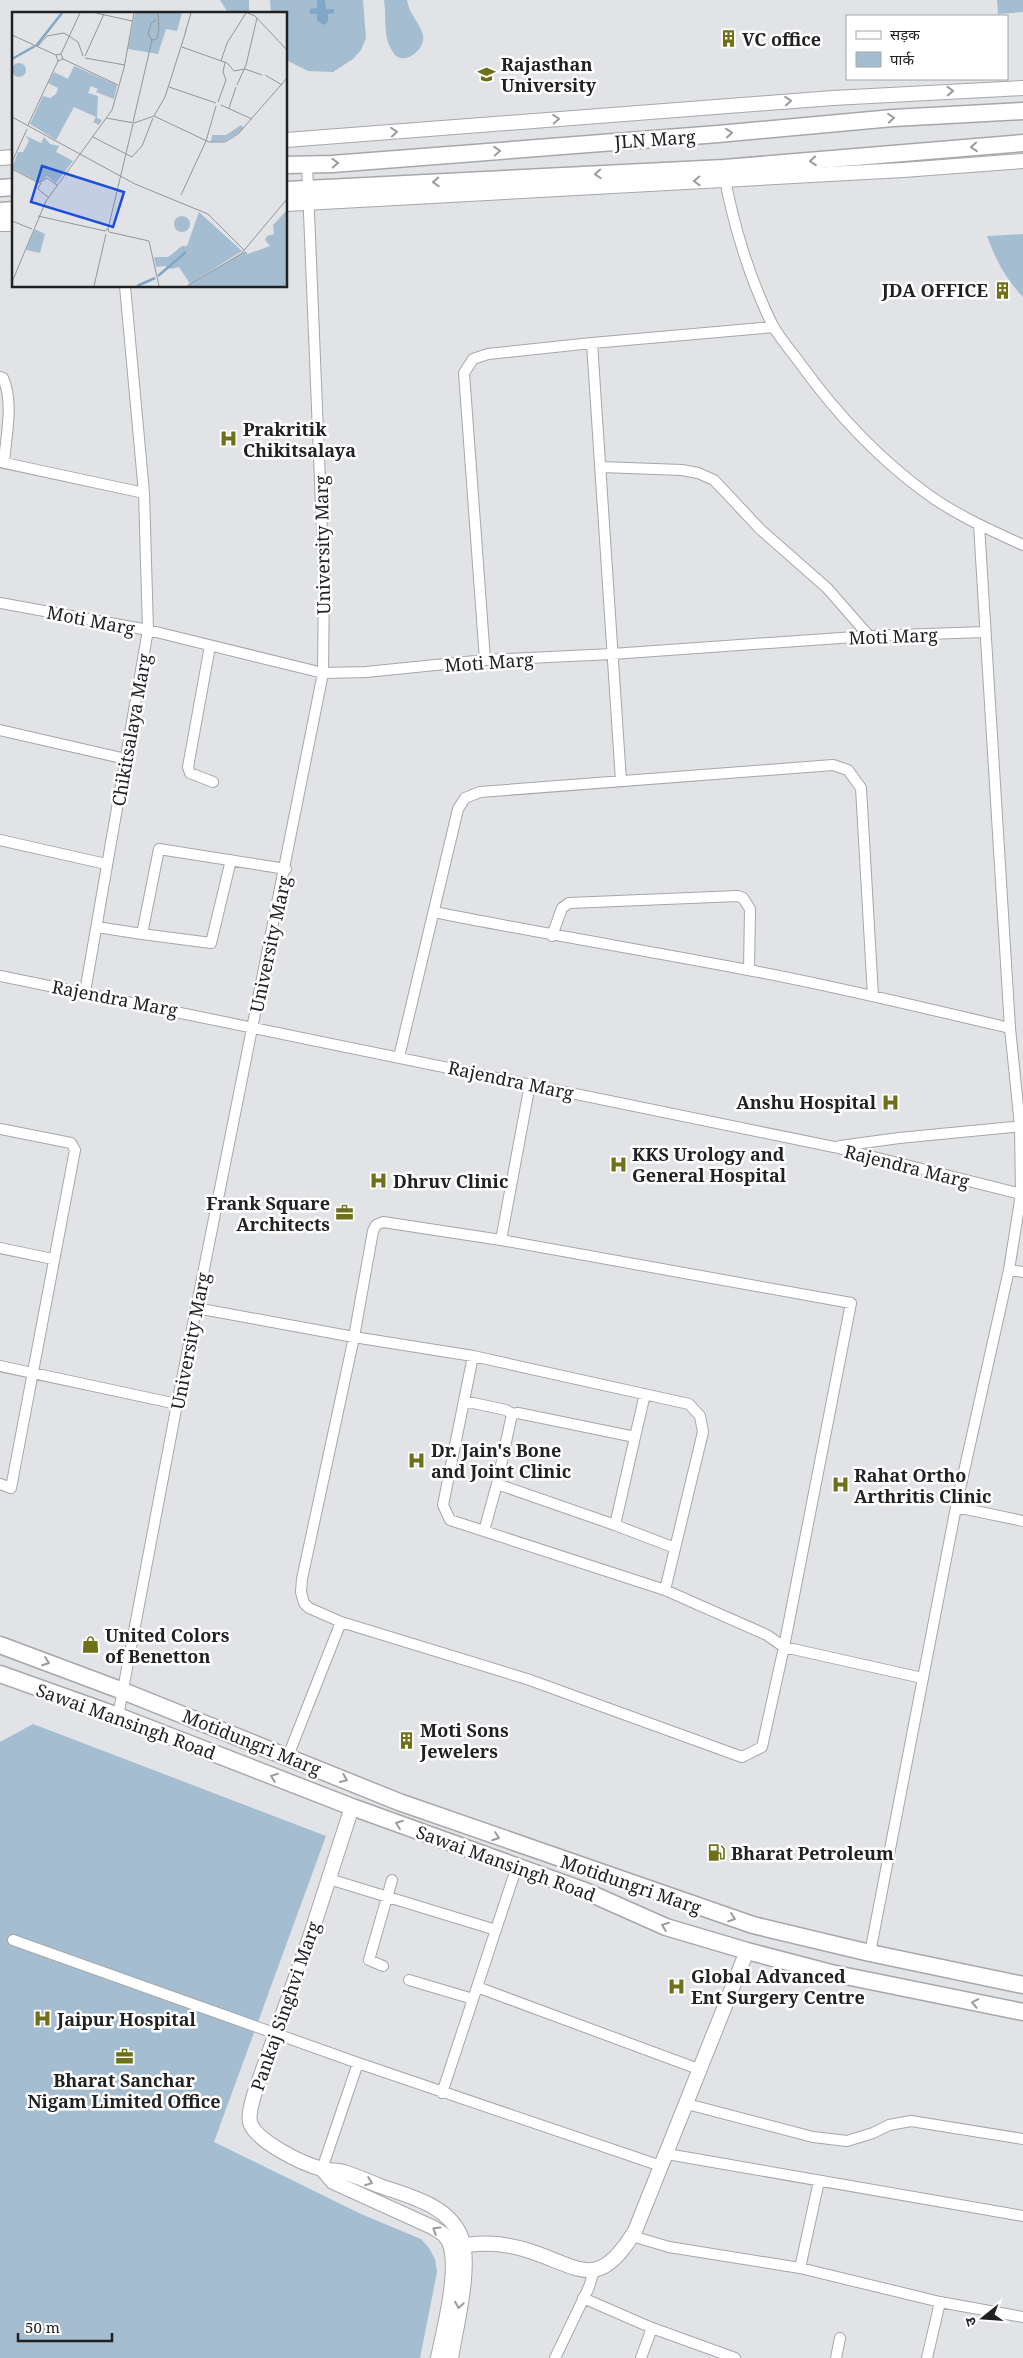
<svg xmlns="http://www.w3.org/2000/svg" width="1023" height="2358" font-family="'Noto Serif','Noto Sans Devanagari',serif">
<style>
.green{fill:#a5bdd1}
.water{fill:#80a7c7}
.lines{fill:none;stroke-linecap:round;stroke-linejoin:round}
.street-casing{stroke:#a5a7a9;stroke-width:12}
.secondary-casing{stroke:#a5a7a9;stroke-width:16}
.primary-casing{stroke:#a5a7a9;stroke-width:19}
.street{stroke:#fff;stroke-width:10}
.secondary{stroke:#fff;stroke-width:14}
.primary{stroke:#fff;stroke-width:16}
.oneway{stroke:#9b9b9c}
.labels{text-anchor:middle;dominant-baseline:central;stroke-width:5;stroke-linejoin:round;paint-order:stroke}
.poi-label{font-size:18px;font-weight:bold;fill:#202122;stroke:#fff;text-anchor:start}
.street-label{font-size:18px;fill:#202122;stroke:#fff}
.inset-river{fill:none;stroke:#80a7c7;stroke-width:2.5}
.inset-road{fill:none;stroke:#949598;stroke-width:1}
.view{fill:#1d4ed8;fill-opacity:0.15;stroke:#1d4ed8;stroke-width:2.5}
.inset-edge{fill:none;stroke:#202122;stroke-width:2.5}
</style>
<rect width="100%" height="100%" fill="#e1e3e6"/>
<!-- green -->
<path class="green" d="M 220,0 L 249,0 L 249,14 L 229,14 Z
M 270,0 L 363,0 L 366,38 L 361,50 L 353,59 L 333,72 L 308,71 L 288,61 L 286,14 L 271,14 Z
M 384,0 L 407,0 C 409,14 420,23 423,35 C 426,50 402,68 393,52 C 382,36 387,18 384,0 Z
M 997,0 L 1023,0 L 1023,12 L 998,14 Z
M 1023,234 L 1023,297 C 1005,278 996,260 987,236 Z
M 33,1724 L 326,1836 L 214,2142 L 361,2214 L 421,2239 L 429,2248 L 435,2259 L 437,2272 L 420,2358 L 0,2358 L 0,1742 Z"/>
<!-- water -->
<path class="water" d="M 317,0 L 325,0 L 326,9 L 334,9 L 334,13 L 328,14 L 328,21 L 325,25 L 317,21 L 317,14 L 310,14 L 310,9 L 317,8 Z"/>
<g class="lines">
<defs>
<path id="street" d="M 724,174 C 733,224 750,280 773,326 C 781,340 793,353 802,366 C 837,414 878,458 926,493 C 956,515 990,530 1023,545
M 592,343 L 621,781
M 0,377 L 3,378 C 14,402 6,436 4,462
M 0,462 L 144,493
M 601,467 L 682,470 L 698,473 L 714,480 L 761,530 L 827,588 L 869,636
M 0,603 L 148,630 L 323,673 L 366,672 L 485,660 L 612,654 L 869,636 L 985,632
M 210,646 L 188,767 L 190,773 L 213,782
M 485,660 L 464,373 L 473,359 L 488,354 L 592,343 L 774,327
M 0,730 L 126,759
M 0,840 L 106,864
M 231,860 L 211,943 L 142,934 L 159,849 L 286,869
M 434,912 C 539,933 643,950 748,970 C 836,986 923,1008 1010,1028
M 97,927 L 142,934
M 552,936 L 562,908 L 569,903 L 738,896 L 743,898 L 750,909 L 749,970
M 0,976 L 834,1147 L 1021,1194
M 85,992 L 148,630 L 144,493 L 125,286
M 399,1057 L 458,809 L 465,798 L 480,792 L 833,765 L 848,770 L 861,788 L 873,996
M 0,1129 L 71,1143 L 75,1150 L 11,1488 L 0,1484
M 840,1146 L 899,1138 L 1023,1126
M 383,1222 L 501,1240 L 851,1303 L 784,1647 L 762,1747 L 742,1757 L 527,1679 L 341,1622 L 309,1608 L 304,1603 L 301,1592 L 302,1579 L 354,1337 L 373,1231 L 376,1225 Z
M 501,1240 L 530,1084
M 0,1248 L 53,1259
M 1009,1270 L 1023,1272
M 196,1308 L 354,1337 L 473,1356 L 689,1404 L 700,1416 L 703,1432 L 665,1590
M 473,1356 L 443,1505 L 450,1520 L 665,1590 L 767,1635 L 784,1647 L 922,1678
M 0,1366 L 177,1404
M 464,1401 L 506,1410 L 512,1414
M 635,1437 L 615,1525 L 675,1548
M 497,1484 L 615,1525
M 956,1507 L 1023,1521
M 484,1531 L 497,1484 L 512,1414 L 518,1413 L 635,1437 L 645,1394
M 118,1716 L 177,1404 L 323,673 L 324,579 L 307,164
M 288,1756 L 341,1622
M 329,1879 L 496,1930
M 13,1940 L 358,2063 L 661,2166
M 870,1953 L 956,1507 L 1009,1270 L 1021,1194 L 1020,1126 L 1010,1028 L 979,525
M 383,1966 L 369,1960 L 392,1880
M 409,1980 L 473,1999
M 477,1987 L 701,2070
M 442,2093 L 517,1866
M 687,2104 L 813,2137 L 847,2141 L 873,2133 L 889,2125 L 911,2121 L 1023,2139
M 667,2154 L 1023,2216
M 322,2169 L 358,2063
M 632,2236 L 669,2247 L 800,2268 L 940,2302 L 1023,2317
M 800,2268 L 819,2181
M 583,2298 L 652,2328 L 735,2358
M 555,2358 L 589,2287 L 594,2270
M 641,2358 L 652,2328
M 836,2358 L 840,2338
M 927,2358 L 940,2302"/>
<path id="secondary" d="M 286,140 L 833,98 L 1023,88
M 0,158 L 14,157
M 286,204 L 903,170 L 1023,161
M 0,224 L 14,224
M 352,1807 L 309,1940 L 254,2095 C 252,2103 248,2114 250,2122 C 255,2141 303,2164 322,2169 C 329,2171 337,2170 344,2172 C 356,2176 368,2181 380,2186 C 408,2196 449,2205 461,2237 C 472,2265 456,2327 451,2358
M 322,2169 L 333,2182 L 432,2227 C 436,2230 442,2232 445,2236 C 464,2255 443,2333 438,2358
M 451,2248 C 475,2242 499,2242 523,2249 C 579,2265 596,2295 635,2231 L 747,1951"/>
<path id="primary" d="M 286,165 L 332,164 L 718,134 L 893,118 L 1023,111
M 0,188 L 14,187
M 286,190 L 724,168 L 1023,143
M 0,211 L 14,210
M 0,1645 L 123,1691 L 399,1802 L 753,1925 L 870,1953 L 1023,1985
M 0,1674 L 118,1716 L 352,1807 L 585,1891 L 666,1927 L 747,1951 L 831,1973 L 1023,2012"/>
</defs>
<!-- street casing -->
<use href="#street" class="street-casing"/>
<!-- secondary casing -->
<use href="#secondary" class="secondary-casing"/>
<!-- primary casing -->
<use href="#primary" class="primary-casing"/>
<!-- street -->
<use href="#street" class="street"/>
<!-- secondary -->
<use href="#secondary" class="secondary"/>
<!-- primary -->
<use href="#primary" class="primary"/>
</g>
<!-- one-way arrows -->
<defs><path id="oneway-chevron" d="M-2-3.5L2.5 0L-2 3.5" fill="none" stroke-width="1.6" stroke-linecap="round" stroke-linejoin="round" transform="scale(1.25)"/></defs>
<g class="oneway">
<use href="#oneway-chevron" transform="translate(950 91) rotate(-2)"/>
<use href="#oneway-chevron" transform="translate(788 101) rotate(-4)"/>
<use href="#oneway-chevron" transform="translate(891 118) rotate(-5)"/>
<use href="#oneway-chevron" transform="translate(556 119) rotate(-4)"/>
<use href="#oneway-chevron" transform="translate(394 132) rotate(-5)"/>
<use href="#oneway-chevron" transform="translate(729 133) rotate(-5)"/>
<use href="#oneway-chevron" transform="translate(974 147) rotate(175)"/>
<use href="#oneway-chevron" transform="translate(497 151) rotate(-4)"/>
<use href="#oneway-chevron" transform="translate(813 161) rotate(175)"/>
<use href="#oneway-chevron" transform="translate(335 163) rotate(-3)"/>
<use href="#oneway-chevron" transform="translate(598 174) rotate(177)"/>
<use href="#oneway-chevron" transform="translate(697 181) rotate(177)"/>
<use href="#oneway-chevron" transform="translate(436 182) rotate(177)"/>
<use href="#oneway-chevron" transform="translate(46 1662) rotate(20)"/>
<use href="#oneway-chevron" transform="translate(274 1777) rotate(-159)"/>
<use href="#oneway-chevron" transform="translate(344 1779) rotate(23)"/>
<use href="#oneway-chevron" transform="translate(399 1824) rotate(-160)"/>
<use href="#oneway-chevron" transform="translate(496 1837) rotate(20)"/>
<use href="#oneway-chevron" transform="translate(732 1918) rotate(19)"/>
<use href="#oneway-chevron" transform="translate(665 1926) rotate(-159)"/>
<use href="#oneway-chevron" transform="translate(975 2003) rotate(-169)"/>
<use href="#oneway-chevron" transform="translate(369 2182) rotate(21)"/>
<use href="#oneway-chevron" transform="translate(436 2230) rotate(-148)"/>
<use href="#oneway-chevron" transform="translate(459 2305) rotate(99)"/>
</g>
<!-- icons -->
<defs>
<symbol id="building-bare" viewBox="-9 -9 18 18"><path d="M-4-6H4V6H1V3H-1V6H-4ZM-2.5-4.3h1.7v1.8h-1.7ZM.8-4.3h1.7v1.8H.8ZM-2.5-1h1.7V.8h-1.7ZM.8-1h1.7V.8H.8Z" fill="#6e7117" stroke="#fff" stroke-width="2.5" paint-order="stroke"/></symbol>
<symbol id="university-bare" viewBox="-9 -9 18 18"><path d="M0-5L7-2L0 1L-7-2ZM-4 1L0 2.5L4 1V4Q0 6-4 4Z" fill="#6e7117" stroke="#fff" stroke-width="2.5" paint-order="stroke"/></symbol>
<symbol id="hospital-bare" viewBox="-9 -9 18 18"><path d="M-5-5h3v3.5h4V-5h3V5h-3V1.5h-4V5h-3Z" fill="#6e7117" stroke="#fff" stroke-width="2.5" paint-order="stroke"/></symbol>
<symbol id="office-bare" viewBox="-9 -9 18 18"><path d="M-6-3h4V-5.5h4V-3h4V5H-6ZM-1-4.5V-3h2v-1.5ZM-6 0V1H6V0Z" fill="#6e7117" stroke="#fff" stroke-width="2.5" paint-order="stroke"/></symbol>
<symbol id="shop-bare" viewBox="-9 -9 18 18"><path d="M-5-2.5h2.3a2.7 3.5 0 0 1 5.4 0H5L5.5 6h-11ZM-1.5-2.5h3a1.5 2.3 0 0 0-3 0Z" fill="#6e7117" stroke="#fff" stroke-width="2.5" paint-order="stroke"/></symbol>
<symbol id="fuel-bare" viewBox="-9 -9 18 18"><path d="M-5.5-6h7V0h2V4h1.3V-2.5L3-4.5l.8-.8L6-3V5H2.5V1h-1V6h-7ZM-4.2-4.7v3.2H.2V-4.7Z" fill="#6e7117" stroke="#fff" stroke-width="2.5" paint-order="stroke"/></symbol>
</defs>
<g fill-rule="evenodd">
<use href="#building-bare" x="716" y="26" width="25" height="25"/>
<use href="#university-bare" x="474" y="62" width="25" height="25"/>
<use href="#building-bare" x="990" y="278" width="25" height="25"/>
<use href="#hospital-bare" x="216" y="426" width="25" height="25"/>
<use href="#hospital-bare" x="878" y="1090" width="25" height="25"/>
<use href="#hospital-bare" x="606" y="1152" width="25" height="25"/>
<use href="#hospital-bare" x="366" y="1168" width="25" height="25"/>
<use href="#office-bare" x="332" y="1200" width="25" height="25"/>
<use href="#hospital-bare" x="404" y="1448" width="25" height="25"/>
<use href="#hospital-bare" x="828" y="1472" width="25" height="25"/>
<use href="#shop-bare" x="78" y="1632" width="25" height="25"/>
<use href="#building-bare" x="394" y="1728" width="25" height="25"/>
<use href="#fuel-bare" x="704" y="1840" width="25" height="25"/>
<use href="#hospital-bare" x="664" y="1974" width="25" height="25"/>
<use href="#hospital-bare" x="30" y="2006" width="25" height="25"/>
<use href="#office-bare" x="112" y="2044" width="25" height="25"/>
</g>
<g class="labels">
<!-- poi labels -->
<g class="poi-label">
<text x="742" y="39">VC office</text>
<text x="501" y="64">Rajasthan<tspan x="501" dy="21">University</tspan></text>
<text x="988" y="290" text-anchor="end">JDA OFFICE</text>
<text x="243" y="429">Prakritik<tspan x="243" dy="21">Chikitsalaya</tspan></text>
<text x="876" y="1102" text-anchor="end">Anshu Hospital</text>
<text x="632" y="1154">KKS Urology and<tspan x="632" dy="21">General Hospital</tspan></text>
<text x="393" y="1181">Dhruv Clinic</text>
<text x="330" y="1203" text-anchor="end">Frank Square<tspan x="330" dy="21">Architects</tspan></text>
<text x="431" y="1450">Dr. Jain's Bone<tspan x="431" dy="21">and Joint Clinic</tspan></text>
<text x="854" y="1475">Rahat Ortho<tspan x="854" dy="21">Arthritis Clinic</tspan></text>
<text x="105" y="1635">United Colors<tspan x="105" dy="21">of Benetton</tspan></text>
<text x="420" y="1730">Moti Sons<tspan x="420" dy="21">Jewelers</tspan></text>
<text x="731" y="1853">Bharat Petroleum</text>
<text x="691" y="1976">Global Advanced<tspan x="691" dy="21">Ent Surgery Centre</tspan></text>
<text x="57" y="2019">Jaipur Hospital</text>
<text x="124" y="2080" text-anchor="middle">Bharat Sanchar<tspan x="124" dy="21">Nigam Limited Office</tspan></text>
</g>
<!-- street labels -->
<g class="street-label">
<text transform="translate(655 139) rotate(-4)">JLN Marg</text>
<text transform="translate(322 545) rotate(-91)">University Marg</text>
<text transform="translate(91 620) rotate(11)">Moti Marg</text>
<text transform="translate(893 636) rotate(-2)">Moti Marg</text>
<text transform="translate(489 662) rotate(-4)">Moti Marg</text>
<text transform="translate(131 730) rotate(-80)">Chikitsalaya Marg</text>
<text transform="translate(270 944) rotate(-78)">University Marg</text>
<text transform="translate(115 998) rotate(11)">Rajendra Marg</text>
<text transform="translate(511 1080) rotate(12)">Rajendra Marg</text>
<text transform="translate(907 1166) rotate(14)">Rajendra Marg</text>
<text transform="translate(190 1341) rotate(-79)">University Marg</text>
<text transform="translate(126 1721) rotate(20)">Sawai Mansingh Road</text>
<text transform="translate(252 1742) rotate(22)">Motidungri Marg</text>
<text transform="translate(506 1863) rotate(20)">Sawai Mansingh Road</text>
<text transform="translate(631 1884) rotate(19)">Motidungri Marg</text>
<text transform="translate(285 2006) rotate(-71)">Pankaj Singhvi Marg</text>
</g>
</g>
<!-- overview -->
<g transform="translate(12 12)">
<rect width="275" height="275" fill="#e1e3e6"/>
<path d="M 123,1 L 170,1 L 165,19 L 154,17 L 146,42 L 116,37 ZM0 58a7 7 0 1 1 14 0a7 7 0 1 1-14 0ZM 62,54 L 105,73 L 102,87 L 84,80 L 86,77 L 79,74 L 76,81 L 86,84 L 85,106 L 90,108 L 87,113 L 81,110 L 84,105 L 62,95 L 44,128 L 18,112 L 31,84 L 38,86 L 44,82 L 46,76 L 36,71 L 42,60 L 56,67 ZM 229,113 L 232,116 L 226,121 L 213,129 L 199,130 L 200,123 L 214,123 ZM 14,124 L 29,131 L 32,125 L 38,132 L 47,134 L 44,140 L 61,149 L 44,171 L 35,164 L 28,171 L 0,156 L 6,140 L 11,140 L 17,129 ZM 275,198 L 275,274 L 176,274 L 233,239 L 236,242 L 258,234 L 253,228 L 255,224 L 262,222 L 261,213 ZM 187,200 L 230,239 L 178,272 L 167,255 L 159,257 L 153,254 L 144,255 L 142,245 L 156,245 L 170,234 L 175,234 ZM162 212a8 8 0 1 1 16 0a8 8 0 1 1-16 0ZM 23,217 L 33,222 L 28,241 L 14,238 Z" fill="#a5bdd1"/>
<path class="inset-river" d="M 24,34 L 50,1M 0,47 L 23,34M 146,264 L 174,240M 125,274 L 143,266"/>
<path class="inset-road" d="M 84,1 L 120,9M 236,1 L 243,4 L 275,38M 173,21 L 179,1M 0,23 L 44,43M 140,28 L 145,27 L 147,16 L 146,1M 25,35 L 35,24 L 52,21 L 66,30 L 71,44M 170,35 L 215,51 L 222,59 L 233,57 L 250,63M 49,42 L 44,43 L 46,49 L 51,47 L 49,42 L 68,1M 73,44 L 92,2M 73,46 L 113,53M 51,47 L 106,73M 209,49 L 215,31 L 234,1M 253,63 L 270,73M 225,73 L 234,53 L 245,6M 157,75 L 204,91M 206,90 L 214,68 L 211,60 L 213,50M 209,93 L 240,107M 217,96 L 224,75M 142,104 L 153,85 L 174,19M 0,105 L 123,172 L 196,202 L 232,238M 94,106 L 122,111M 121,110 L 140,28 L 136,22 L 139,11 L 144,8M 122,111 L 142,104 L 197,130 L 213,130 L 226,122 L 275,66M 16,113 L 46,49M 81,125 L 120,145 L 130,134 L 141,106M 0,150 L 15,117M 0,157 L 27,171 L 35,166 L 45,173M 29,171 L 26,177 L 36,185M 169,183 L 194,129 L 204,94M 26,204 L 93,219 L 96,217 L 97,220 L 137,229 L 147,274M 0,209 L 20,217M 96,217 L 121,112M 0,270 L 34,189 L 100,98 L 112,56 L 122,1M 82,274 L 94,222M 175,274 L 229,242 L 275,187"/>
<path class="view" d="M 30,154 L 112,180 L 101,215 L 19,190 Z"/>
<rect width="275" height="275" class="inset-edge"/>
</g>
<!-- legend -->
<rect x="846" y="15" width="162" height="65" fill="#ffffff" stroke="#a6a6a7"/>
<rect x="856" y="31" width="25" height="8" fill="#ffffff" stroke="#a6a6a7"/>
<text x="890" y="40" font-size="15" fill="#202122">सड़क</text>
<rect x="856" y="52" width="25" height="15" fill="#a5bdd1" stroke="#a6a6a7"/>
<text x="890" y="65" font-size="15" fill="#202122">पार्क</text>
<!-- north arrow -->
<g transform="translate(983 2318) rotate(253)" stroke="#ffffff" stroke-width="4" paint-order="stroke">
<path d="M0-4L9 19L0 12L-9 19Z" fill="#202122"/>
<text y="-8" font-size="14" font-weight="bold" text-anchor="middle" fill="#202122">उ</text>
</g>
<!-- scale -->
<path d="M18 2333v8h94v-8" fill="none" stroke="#202122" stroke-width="2.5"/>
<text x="25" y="2333" font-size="15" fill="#202122" stroke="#ffffff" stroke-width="4" paint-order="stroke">50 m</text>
</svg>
